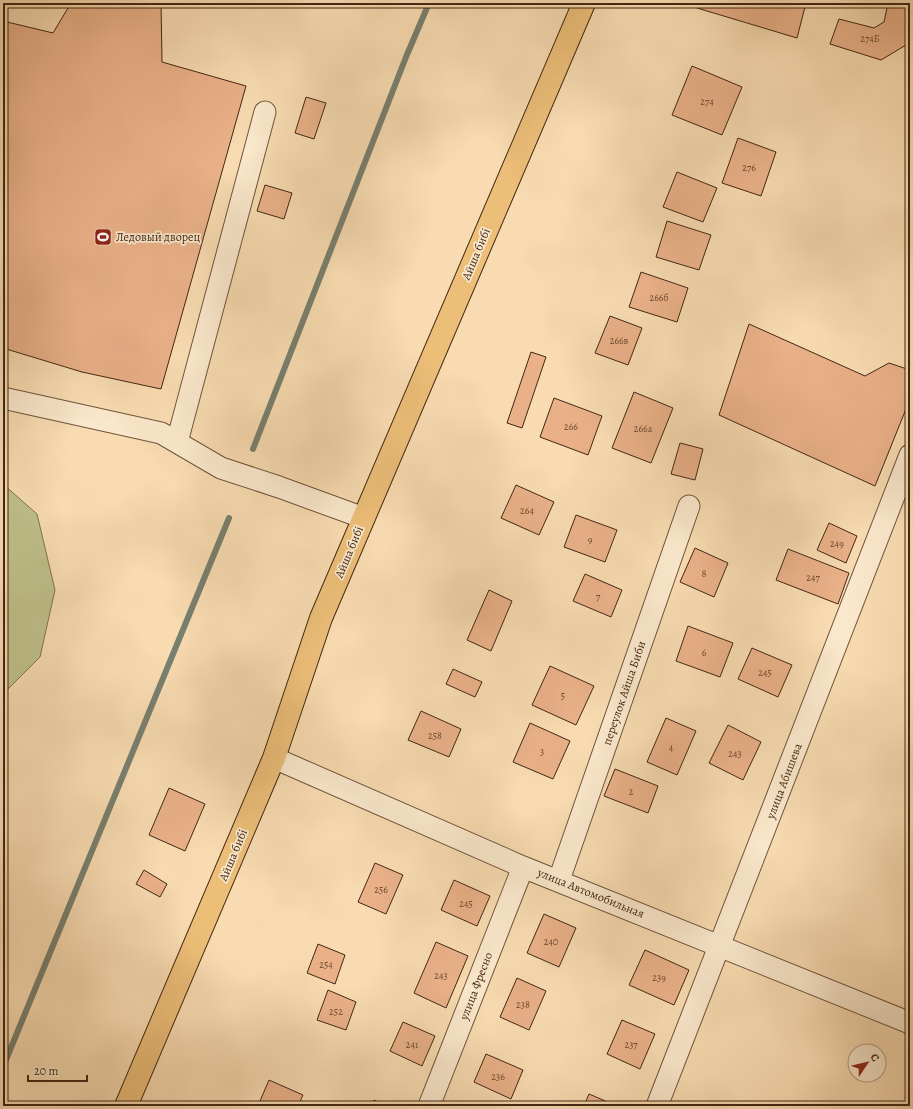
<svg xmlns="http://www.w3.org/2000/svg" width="913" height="1109" font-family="Alegreya,serif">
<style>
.green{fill:#bfc08a;stroke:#80734f}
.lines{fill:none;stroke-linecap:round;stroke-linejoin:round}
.stream{stroke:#797f6f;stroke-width:6}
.building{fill:#eab189;stroke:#422614}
.minor-casing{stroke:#70533b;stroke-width:23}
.major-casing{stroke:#422614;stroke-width:24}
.minor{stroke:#fae8cc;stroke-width:21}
.major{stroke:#ecbe78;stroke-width:22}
.labels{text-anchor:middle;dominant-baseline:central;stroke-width:3.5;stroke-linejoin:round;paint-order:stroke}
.number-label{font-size:10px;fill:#6c4931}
.poi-label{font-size:12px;fill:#422614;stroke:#fae8cc;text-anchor:start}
.street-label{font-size:12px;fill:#422614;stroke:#fae8cc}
</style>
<rect width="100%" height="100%" fill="#f8dbb1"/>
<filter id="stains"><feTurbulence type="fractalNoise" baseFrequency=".005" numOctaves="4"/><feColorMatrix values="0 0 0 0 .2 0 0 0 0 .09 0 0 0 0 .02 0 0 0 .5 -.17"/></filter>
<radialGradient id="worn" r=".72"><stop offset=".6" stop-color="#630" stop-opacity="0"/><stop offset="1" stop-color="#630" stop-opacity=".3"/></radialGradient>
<!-- green -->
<path class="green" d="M 3,484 L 37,514 L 55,590 L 40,657 L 3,694 Z"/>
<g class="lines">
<!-- stream -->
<path class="stream" d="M 253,449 L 406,57 L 429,3
M 3,1067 L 229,518"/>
</g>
<!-- building -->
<path class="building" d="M 71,3 L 161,3 L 162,62 L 246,86 L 161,389 L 82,372 L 3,348 L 3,21 L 53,33 Z
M 698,3 L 806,3 L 797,38 L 697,8 Z
M 888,3 L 910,3 L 910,31 L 906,45 L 881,60 L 830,44 L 839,19 L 874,28 L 884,22 Z
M 692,66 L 742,87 L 722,135 L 672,115 Z
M 306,97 L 326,103 L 314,139 L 295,133 Z
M 738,138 L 776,152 L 761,196 L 722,183 Z
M 677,172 L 717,188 L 703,222 L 663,207 Z
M 265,185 L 292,193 L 284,219 L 257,211 Z
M 667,221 L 711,235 L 699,270 L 656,257 Z
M 641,272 L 688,288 L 677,322 L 629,307 Z
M 610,316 L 642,328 L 628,365 L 595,353 Z
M 749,324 L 865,376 L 889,363 L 910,370 L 910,399 L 875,486 L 719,415 Z
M 531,352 L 546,357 L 522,428 L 507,423 Z
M 634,392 L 673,408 L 651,463 L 612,448 Z
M 554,398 L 602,416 L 588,455 L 540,437 Z
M 680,443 L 703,449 L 695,480 L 671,474 Z
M 516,485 L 554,502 L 539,535 L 501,518 Z
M 576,515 L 617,530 L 605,562 L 564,547 Z
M 829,523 L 857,536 L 846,563 L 817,550 Z
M 695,548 L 728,563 L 714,597 L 680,582 Z
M 788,549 L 849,573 L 838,604 L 776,580 Z
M 585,574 L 622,590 L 611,617 L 573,601 Z
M 489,590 L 512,601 L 491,651 L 467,640 Z
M 688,626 L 733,643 L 720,677 L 676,661 Z
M 752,648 L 792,665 L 778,697 L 738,679 Z
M 550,666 L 594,686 L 576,725 L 532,705 Z
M 453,669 L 482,682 L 475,697 L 446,684 Z
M 421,711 L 461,729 L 449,757 L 408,740 Z
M 666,718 L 696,731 L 677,775 L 647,762 Z
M 530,723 L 570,741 L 553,779 L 513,762 Z
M 728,725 L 761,742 L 743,780 L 709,763 Z
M 615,769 L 658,786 L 648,813 L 604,796 Z
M 169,788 L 205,804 L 185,851 L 149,835 Z
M 375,863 L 403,875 L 386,914 L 358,902 Z
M 144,870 L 167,884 L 160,897 L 136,884 Z
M 454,880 L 490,896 L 477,926 L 441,910 Z
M 544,914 L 576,928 L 559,967 L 527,953 Z
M 436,942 L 468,956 L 446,1008 L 414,993 Z
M 318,944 L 345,955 L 335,984 L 307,973 Z
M 645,950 L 689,970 L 674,1005 L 629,985 Z
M 517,978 L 546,991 L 529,1030 L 500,1017 Z
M 328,990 L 356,1002 L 346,1030 L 317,1020 Z
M 622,1020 L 655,1034 L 640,1069 L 607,1054 Z
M 403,1022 L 435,1036 L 422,1066 L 390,1051 Z
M 486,1054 L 523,1070 L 511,1099 L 474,1082 Z
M 269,1080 L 303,1095 L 298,1106 L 270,1106 L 260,1101 Z
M 589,1094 L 617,1106 L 584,1106 Z
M 374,1100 L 387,1106 L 371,1106 Z"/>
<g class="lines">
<defs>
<path id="minor" d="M 3,398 L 161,433 L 221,468 L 279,487 L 364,518
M 177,442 L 265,112
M 274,758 L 523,867 L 910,1023
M 559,880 L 689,506
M 429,1106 L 523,867
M 657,1106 L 910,455"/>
<path id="major" d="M 126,1106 L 274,758 L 321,618 L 584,3"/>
</defs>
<!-- minor casing -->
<use href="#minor" class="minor-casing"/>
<!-- major casing -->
<use href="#major" class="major-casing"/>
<!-- minor -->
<use href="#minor" class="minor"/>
<!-- major -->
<use href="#major" class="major"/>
</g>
<!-- icons -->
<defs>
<symbol id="stadium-square" viewBox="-11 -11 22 22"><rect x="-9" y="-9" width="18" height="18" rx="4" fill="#8f2418" stroke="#fae8cc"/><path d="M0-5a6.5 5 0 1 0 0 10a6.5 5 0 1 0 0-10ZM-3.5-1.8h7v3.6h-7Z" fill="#fff"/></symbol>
</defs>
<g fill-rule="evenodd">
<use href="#stadium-square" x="93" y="227" width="20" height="20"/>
</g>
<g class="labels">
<!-- number labels -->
<g class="number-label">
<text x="870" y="38">274Б</text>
<text x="707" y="101">274</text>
<text x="749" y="167">276</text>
<text x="659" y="297">266б</text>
<text x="619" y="340">266в</text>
<text x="571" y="426">266</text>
<text x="643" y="428">266а</text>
<text x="527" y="510">264</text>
<text x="590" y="539">9</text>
<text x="837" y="543">249</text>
<text x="704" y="573">8</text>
<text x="813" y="577">247</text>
<text x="598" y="596">7</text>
<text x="704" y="652">6</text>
<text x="765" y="672">245</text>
<text x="563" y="695">5</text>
<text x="435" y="735">258</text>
<text x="671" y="747">4</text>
<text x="542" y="751">3</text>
<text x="735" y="753">243</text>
<text x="631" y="791">2</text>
<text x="381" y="889">256</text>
<text x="466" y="903">245</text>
<text x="551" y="941">240</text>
<text x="326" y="964">254</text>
<text x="441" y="975">243</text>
<text x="659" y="977">239</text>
<text x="523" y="1004">238</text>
<text x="336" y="1011">252</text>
<text x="412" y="1044">241</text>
<text x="631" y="1044">237</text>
<text x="498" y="1076">236</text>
</g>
<!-- poi labels -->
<g class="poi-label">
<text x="116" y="237">Ледовый дворец</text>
</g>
<!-- street labels -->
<g class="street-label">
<text transform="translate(476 254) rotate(-67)">Айша бибі</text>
<text transform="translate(349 552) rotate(-67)">Айша бибі</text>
<text transform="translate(624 693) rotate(-71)">переулок Айша Биби</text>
<text transform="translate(784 781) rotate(-69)">улица Абишева</text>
<text transform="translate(233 855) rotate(-67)">Айша бибі</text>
<text transform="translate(591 893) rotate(22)">улица Автомобильная</text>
<text transform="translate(476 986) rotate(-69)">улица Фресно</text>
</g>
</g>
<!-- margin -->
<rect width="913" height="1109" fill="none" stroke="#f8dbb1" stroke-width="16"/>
<rect x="4" y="4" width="905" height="1101" fill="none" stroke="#422614" stroke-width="2"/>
<rect x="8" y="8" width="897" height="1093" fill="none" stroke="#422614"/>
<!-- north arrow -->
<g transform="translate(867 1063) rotate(55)"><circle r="19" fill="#fae8cc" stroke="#b09a82"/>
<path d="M0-3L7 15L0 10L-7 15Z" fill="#8f2418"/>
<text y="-6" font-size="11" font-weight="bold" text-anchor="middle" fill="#422614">С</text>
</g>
<!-- scale -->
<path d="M28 1075v6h59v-6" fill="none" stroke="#422614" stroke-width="2"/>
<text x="34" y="1075" font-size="12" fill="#422614" stroke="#fae8cc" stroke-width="3" paint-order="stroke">20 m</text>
<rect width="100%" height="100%" filter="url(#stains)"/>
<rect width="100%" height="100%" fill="url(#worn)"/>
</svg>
